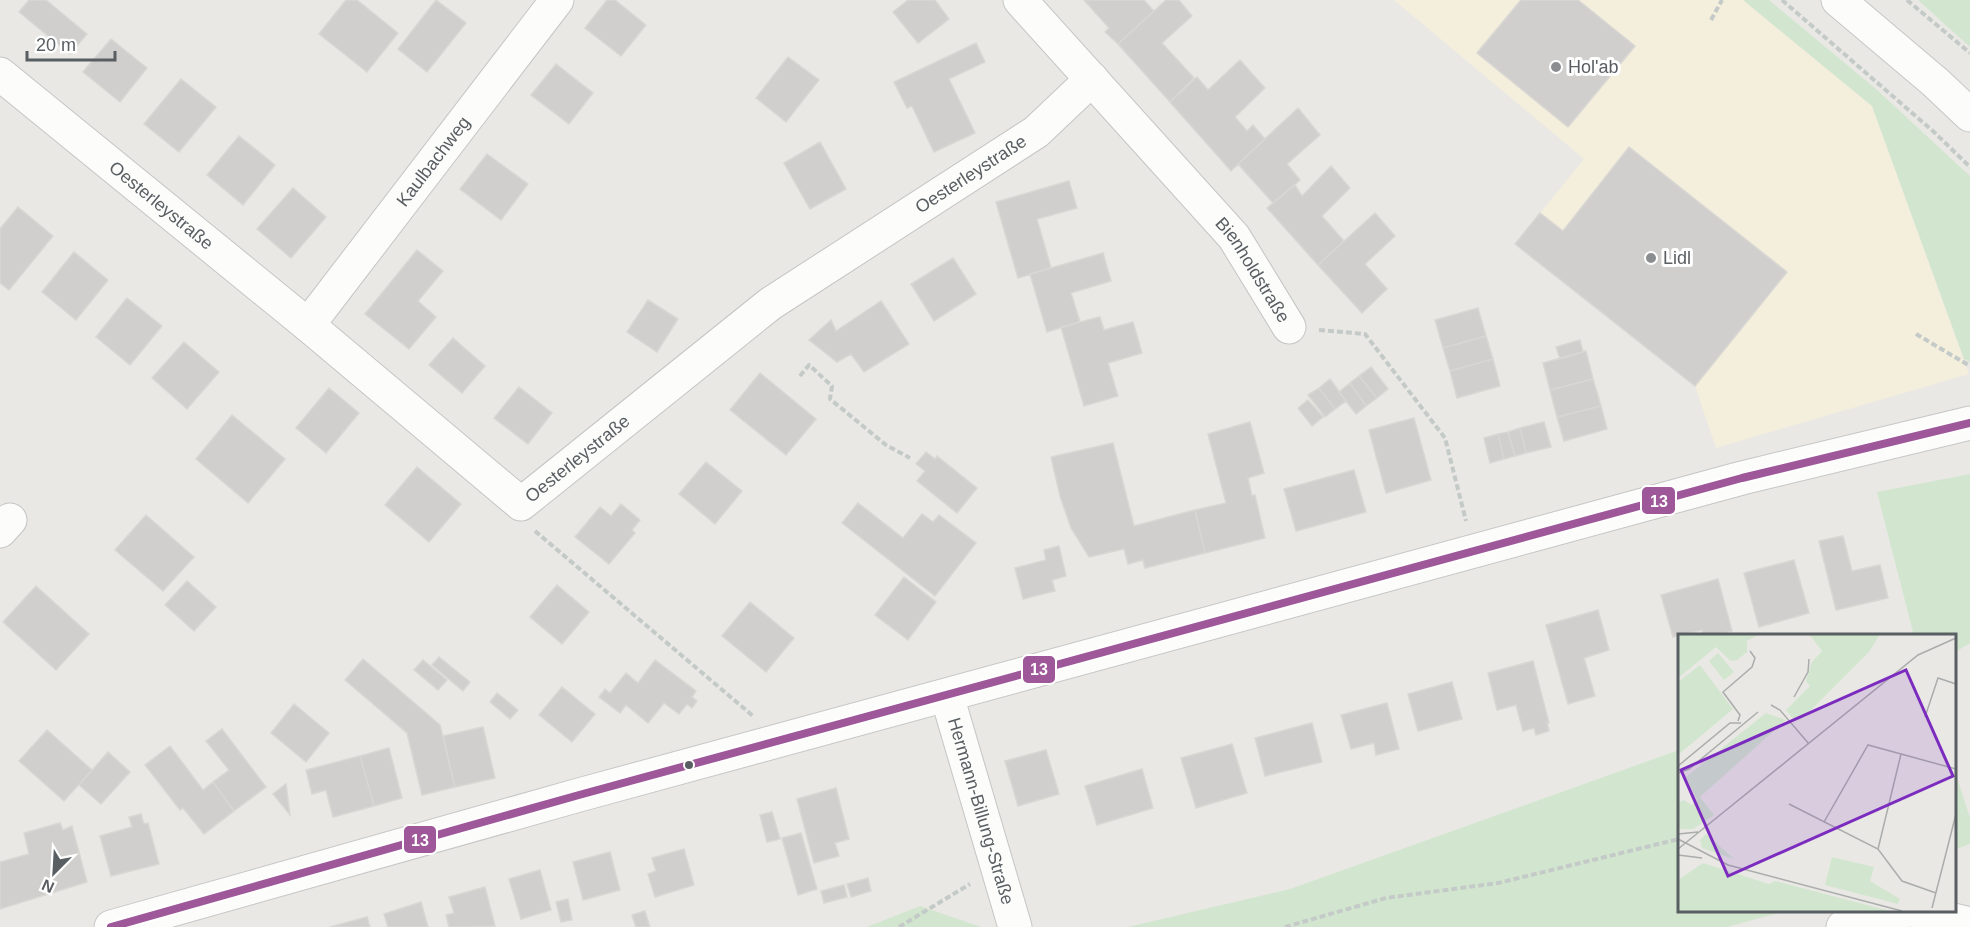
<svg xmlns="http://www.w3.org/2000/svg" width="1970" height="927" font-family="Arial,sans-serif">
<style>
.commercial{fill:#f4eedc}
.green{fill:#d2e6cf}
.building{fill:#d0cfcd;stroke:#d8d7d3;stroke-width:1.5}
.lines{fill:none;stroke-linecap:round;stroke-linejoin:round}
.minor-casing{stroke:#c5c5c4;stroke-width:35}
.secondary-casing{stroke:#c6c6c6;stroke-width:35}
.path{stroke:#c4cac7;stroke-width:4;stroke-dasharray:6 3;stroke-linecap:butt}
.minor{stroke:#fcfcfb;stroke-width:33}
.secondary{stroke:#fcfcfb;stroke-width:33}
.bus-1-casing{stroke:#fff;stroke-width:12}
.bus-1{stroke:#9e589a;stroke-width:8}
.poi-dot{fill:#8b8e90;stroke:#fff;stroke-width:2}
.bus-dot{fill:#595e62;stroke:#fff;stroke-width:2}
.labels{text-anchor:middle;dominant-baseline:central;stroke-width:6;stroke-linejoin:round;paint-order:stroke}
.poi-label{font-size:18px;fill:#595e62;stroke:#fff;text-anchor:start}
.street-label{font-size:18px;fill:#595e62;stroke:#fff}
.inset-road{fill:none;stroke:#abadac;stroke-width:1.5}
.view{fill:#7b2cbf;fill-opacity:0.15;stroke:#7b2cbf;stroke-width:3}
.inset-edge{fill:none;stroke:#595e62;stroke-width:3}
.line-badge{stroke:#fff;stroke-width:2}
.badge-label{font-size:16px;text-anchor:middle;font-weight:bold;fill:#fff}
</style>
<rect width="100%" height="100%" fill="#e9e8e4"/>
<!-- commercial -->
<path class="commercial" d="M 1394,0 L 1743,0 L 1872,106 L 1969,374 L 1716,448 L 1695,386 L 1515,244 L 1584,159 Z"/>
<!-- green -->
<path class="green" d="M 1743,0 L 1769,0 L 1876,89 L 1970,176 L 1970,362 L 1964,359 L 1872,106 Z
M 1918,0 L 1970,0 L 1970,47 Z
M 1970,474 L 1970,643 L 1954,653 L 1954,636 L 1914,636 L 1877,492 Z
M 1679,750 L 1679,910 L 1785,911 L 1727,927 L 1128,927 L 1290,889 Z
M 1954,768 L 1970,818 L 1970,844 L 1954,850 Z
M 920,906 L 981,927 L 867,927 Z"/>
<!-- building -->
<path class="building" d="M 29,0 L 46,0 L 87,34 L 70,54 L 19,12 Z
M 346,0 L 357,0 L 398,33 L 367,72 L 319,34 Z
M 436,0 L 466,23 L 427,72 L 398,49 Z
M 607,0 L 615,0 L 646,25 L 621,56 L 585,28 Z
M 908,0 L 935,0 L 949,19 L 918,43 L 893,12 Z
M 1084,0 L 1144,0 L 1154,11 L 1118,44 L 1105,32 L 1109,28 Z
M 1166,0 L 1179,0 L 1192,16 L 1162,43 L 1194,78 L 1170,102 L 1118,44 Z
M 1521,0 L 1578,0 L 1635,46 L 1568,127 L 1477,53 Z
M 111,39 L 147,68 L 120,102 L 83,72 Z
M 976,43 L 985,62 L 949,79 L 975,133 L 934,152 L 912,106 L 907,108 L 894,82 Z
M 788,57 L 819,80 L 786,122 L 756,98 Z
M 1240,60 L 1265,88 L 1235,117 L 1247,131 L 1253,125 L 1265,139 L 1231,171 L 1170,102 L 1197,77 L 1208,90 Z
M 556,64 L 593,93 L 569,124 L 531,95 Z
M 181,79 L 216,107 L 179,152 L 144,124 Z
M 1298,108 L 1320,135 L 1287,164 L 1300,180 L 1273,203 L 1238,164 Z
M 239,136 L 275,165 L 243,205 L 207,175 Z
M 820,142 L 846,189 L 810,209 L 784,163 Z
M 1629,147 L 1787,272 L 1695,386 L 1515,244 L 1540,213 L 1563,231 Z
M 487,154 L 528,184 L 501,220 L 460,189 Z
M 1331,166 L 1350,188 L 1322,216 L 1344,241 L 1318,265 L 1267,208 L 1295,185 L 1302,196 Z
M 1069,181 L 1077,208 L 1037,219 L 1051,268 L 1018,278 L 996,202 Z
M 293,188 L 326,217 L 291,258 L 257,229 Z
M 18,207 L 53,236 L 9,290 L 0,283 L 0,229 Z
M 1375,213 L 1395,236 L 1365,264 L 1387,289 L 1362,313 L 1318,265 Z
M 417,250 L 443,271 L 418,301 L 436,317 L 409,349 L 365,314 Z
M 74,252 L 108,280 L 76,320 L 42,292 Z
M 1103,253 L 1111,281 L 1071,293 L 1080,322 L 1047,332 L 1030,274 Z
M 953,258 L 976,294 L 934,321 L 911,284 Z
M 127,298 L 162,326 L 130,365 L 96,337 Z
M 648,300 L 678,319 L 657,352 L 627,332 Z
M 881,301 L 909,344 L 864,372 L 851,354 L 837,362 L 809,340 L 831,320 L 836,331 Z
M 1478,308 L 1486,336 L 1443,348 L 1435,320 Z
M 1100,317 L 1104,330 L 1133,322 L 1142,353 L 1108,363 L 1118,396 L 1084,406 L 1061,327 Z
M 1486,336 L 1493,359 L 1450,371 L 1443,348 Z
M 453,338 L 485,366 L 462,393 L 429,365 Z
M 1580,340 L 1583,352 L 1560,359 L 1556,347 Z
M 184,342 L 219,372 L 187,409 L 152,378 Z
M 1586,351 L 1593,379 L 1550,390 L 1543,363 Z
M 1493,359 L 1500,386 L 1457,398 L 1450,371 Z
M 1371,367 L 1388,389 L 1377,398 L 1359,376 Z
M 760,373 L 816,419 L 786,455 L 730,410 Z
M 1359,376 L 1377,398 L 1366,406 L 1350,383 Z
M 1330,379 L 1346,401 L 1335,409 L 1319,388 Z
M 1593,379 L 1601,406 L 1557,417 L 1550,390 Z
M 1350,383 L 1366,406 L 1356,414 L 1339,392 Z
M 519,387 L 552,413 L 528,444 L 494,418 Z
M 329,388 L 359,413 L 326,453 L 296,428 Z
M 1319,388 L 1335,409 L 1325,417 L 1308,395 Z
M 1308,400 L 1323,417 L 1312,426 L 1298,408 Z
M 1601,406 L 1607,429 L 1564,441 L 1557,417 Z
M 232,415 L 285,459 L 248,503 L 196,459 Z
M 1414,418 L 1431,480 L 1386,493 L 1369,430 Z
M 1250,422 L 1264,473 L 1248,478 L 1252,496 L 1255,495 L 1265,538 L 1205,553 L 1195,510 L 1226,503 L 1208,434 Z
M 1544,422 L 1551,447 L 1526,453 L 1520,428 Z
M 1520,428 L 1526,453 L 1515,456 L 1508,432 Z
M 1508,432 L 1515,456 L 1504,459 L 1498,434 Z
M 1498,434 L 1504,459 L 1490,463 L 1484,438 Z
M 1113,443 L 1134,526 L 1195,510 L 1205,553 L 1145,568 L 1143,560 L 1128,564 L 1124,549 L 1089,557 L 1071,528 L 1060,496 L 1051,457 Z
M 926,452 L 935,459 L 937,456 L 977,488 L 957,513 L 917,481 L 925,471 L 916,464 Z
M 706,462 L 742,491 L 715,524 L 679,494 Z
M 417,467 L 461,504 L 429,542 L 385,505 Z
M 1354,470 L 1366,512 L 1296,531 L 1284,489 Z
M 858,503 L 903,538 L 922,514 L 933,522 L 939,515 L 976,543 L 935,596 L 842,523 Z
M 621,504 L 640,520 L 632,530 L 635,533 L 609,564 L 575,537 L 600,507 L 611,516 Z
M 146,515 L 194,557 L 163,591 L 115,550 Z
M 1843,536 L 1852,571 L 1880,565 L 1888,598 L 1836,610 L 1819,541 Z
M 1059,546 L 1066,576 L 1052,580 L 1055,591 L 1023,599 L 1015,568 L 1046,560 L 1044,550 Z
M 1794,560 L 1809,613 L 1759,627 L 1744,573 Z
M 904,577 L 936,602 L 908,640 L 875,615 Z
M 1718,579 L 1732,631 L 1712,636 L 1703,636 L 1702,630 L 1673,637 L 1661,595 Z
M 187,581 L 216,607 L 194,631 L 165,605 Z
M 557,585 L 589,612 L 562,644 L 530,617 Z
M 36,586 L 89,634 L 56,670 L 3,622 Z
M 750,602 L 794,638 L 766,672 L 722,636 Z
M 1598,610 L 1609,650 L 1584,658 L 1595,696 L 1568,704 L 1546,625 Z
M 439,657 L 470,682 L 463,691 L 432,665 Z
M 363,659 L 440,725 L 455,787 L 422,795 L 407,733 L 345,680 Z
M 423,660 L 447,680 L 438,690 L 414,670 Z
M 655,660 L 696,691 L 692,697 L 697,701 L 692,708 L 687,704 L 679,714 L 664,703 L 648,723 L 626,705 L 620,713 L 599,697 L 605,689 L 610,693 L 626,673 L 638,683 Z
M 1533,661 L 1549,723 L 1547,723 L 1549,731 L 1536,735 L 1534,728 L 1523,731 L 1516,705 L 1497,710 L 1488,673 Z
M 1452,682 L 1462,719 L 1418,731 L 1408,694 Z
M 562,687 L 595,714 L 572,742 L 539,715 Z
M 497,693 L 518,710 L 510,719 L 490,702 Z
M 1387,703 L 1399,749 L 1376,755 L 1374,743 L 1351,749 L 1341,715 Z
M 294,704 L 329,733 L 306,762 L 271,733 Z
M 1312,723 L 1322,762 L 1265,776 L 1255,738 Z
M 483,727 L 495,778 L 455,787 L 443,736 Z
M 222,729 L 266,787 L 234,811 L 213,782 L 229,770 L 206,741 Z
M 47,730 L 92,770 L 64,801 L 19,761 Z
M 1232,744 L 1247,793 L 1196,808 L 1181,758 Z
M 170,746 L 203,790 L 213,782 L 234,811 L 204,834 L 183,808 L 180,810 L 145,765 Z
M 389,748 L 402,798 L 374,806 L 360,756 Z
M 1046,750 L 1059,794 L 1018,806 L 1005,761 Z
M 108,752 L 130,772 L 101,804 L 79,785 Z
M 360,756 L 374,806 L 333,817 L 326,790 L 312,794 L 306,770 Z
M 1142,769 L 1153,808 L 1097,825 L 1085,786 Z
M 286,784 L 290,815 L 273,794 Z
M 836,788 L 849,839 L 835,843 L 839,856 L 814,863 L 797,799 Z
M 772,812 L 780,839 L 767,842 L 760,815 Z
M 141,814 L 144,824 L 148,823 L 159,864 L 111,876 L 100,836 L 132,827 L 129,817 Z
M 60,823 L 63,830 L 72,826 L 87,882 L 0,909 L 0,862 L 29,854 L 24,833 Z
M 801,833 L 817,889 L 798,895 L 782,838 Z
M 684,849 L 694,885 L 655,897 L 648,874 L 656,871 L 652,858 Z
M 610,852 L 620,890 L 583,900 L 573,862 Z
M 540,870 L 551,910 L 521,919 L 509,879 Z
M 868,878 L 871,891 L 851,897 L 847,884 Z
M 844,885 L 847,897 L 824,903 L 821,891 Z
M 485,887 L 495,926 L 449,927 L 446,915 L 454,913 L 449,897 Z
M 568,899 L 572,920 L 561,922 L 556,902 Z
M 421,902 L 428,927 L 388,927 L 384,914 Z
M 645,911 L 650,927 L 636,927 L 632,915 Z
M 367,917 L 370,927 L 330,927 Z"/>
<g class="lines">
<defs>
<g id="minor">
<path id="s1" d="M 1020,0 L 1234,237 L 1289,327"/>
<path id="s2" d="M 0,74 L 308,325 L 521,504 L 770,304 L 1036,132 L 1092,79"/>
<path id="s3" d="M 308,325 L 557,0"/>
<path d="M 0,531 L 10,520"/>
<path id="s4" d="M 947,696 L 1015,927"/>
<path d="M 1912,910 L 1970,924"/>
<path d="M 1843,927 L 1908,910"/>
</g>
<path id="secondary" d="M 1838,0 L 1935,82 L 1970,115
M 111,927 L 579,795 L 1742,478 L 1970,423"/>
</defs>
<!-- minor casing -->
<use href="#minor" class="minor-casing"/>
<!-- secondary casing -->
<use href="#secondary" class="secondary-casing"/>
<!-- path -->
<path class="path" d="M 1782,0 L 1934,132 L 1970,167
M 1907,0 L 1970,53
M 1711,20 L 1722,0
M 1319,330 L 1365,334 L 1445,438 L 1466,521
M 1916,334 L 1970,366
M 800,376 L 809,365 L 832,386 L 830,399 L 886,445 L 910,458
M 535,531 L 753,716
M 899,927 L 970,884
M 1285,927 L 1386,898 L 1498,883 L 1679,839"/>
<!-- minor -->
<use href="#minor" class="minor"/>
<!-- secondary -->
<use href="#secondary" class="secondary"/>
<defs>
<path id="bus-1" d="M 111,927 L 579,795 L 1742,478 L 1970,423"/>
</defs>
<!-- bus-1 casing -->
<use href="#bus-1" class="bus-1-casing"/>
<!-- bus-1 -->
<use href="#bus-1" class="bus-1"/>
</g>
<!-- markers -->
<g class="poi-dot">
<circle cx="1556" cy="67" r="6"/>
<circle cx="1651" cy="258" r="6"/>
</g>
<circle class="bus-dot" cx="689" cy="765" r="5"/>
<g class="labels">
<!-- poi labels -->
<g class="poi-label">
<text x="1568" y="67">Hol'ab</text>
<text x="1663" y="258">Lidl</text>
</g>
<!-- street labels -->
<g class="street-label">
<text stroke="none"><textPath href="#s3" startOffset="206">Kaulbachweg</textPath></text>
<text stroke="none"><textPath href="#s2" startOffset="1234">Oesterleystraße</textPath></text>
<text stroke="none"><textPath href="#s2" startOffset="208">Oesterleystraße</textPath></text>
<text stroke="none"><textPath href="#s1" startOffset="357">Bienholdstraße</textPath></text>
<text stroke="none"><textPath href="#s2" startOffset="748">Oesterleystraße</textPath></text>
<text stroke="none"><textPath href="#s4" startOffset="120">Hermann-Billung-Straße</textPath></text>
</g>
</g>
<!-- overview -->
<g transform="translate(1678 634)">
<rect width="278" height="278" fill="#e9e8e4"/>
<path d="M 0,0 L 82,0 L 69,7 L 69,18 L 59,26 L 53,27 L 38,13 L 0,44 ZM 131,0 L 202,0 L 191,18 L 124,85 L 116,86 L 108,76 L 132,52 L 128,47 L 134,28 L 144,17 ZM 40,19 L 56,38 L 46,46 L 31,27 ZM 22,31 L 55,75 L 0,121 L 0,48 ZM 88,79 L 108,86 L 22,163 L 36,181 L 15,195 L 0,195 L 0,169 L 5,166 L 14,171 L 19,166 L 8,143 ZM 28,200 L 56,225 L 76,232 L 24,214 L 22,206 ZM 154,223 L 196,233 L 192,247 L 222,265 L 220,270 L 147,251 ZM 25,229 L 91,250 L 97,247 L 212,277 L 0,277 L 0,246 Z" fill="#d2e6cf"/>
<path class="inset-road" d="M 116,63 L 130,38 L 131,25M 93,71 L 102,76 L 131,110M 247,83 L 260,44 L 278,50M 60,87 L 62,81 L 45,58 L 74,33 L 77,24 L 72,17M 0,132 L 52,89 L 63,89M 0,139 L 11,135 L 80,78M 111,170 L 200,215 L 224,247 L 258,259M 146,188 L 190,111 L 278,135M 0,200 L 20,198M 0,205 L 50,231 L 224,277M 0,215 L 240,21 L 278,4M 200,215 L 223,120M 0,221 L 24,224M 254,274 L 278,180"/>
<path class="view" d="M 228,36 L 275,142 L 50,242 L 3,136 Z"/>
<rect width="278" height="278" class="inset-edge"/>
</g>
<g class="line-badge">
<rect x="1641" y="486" width="35" height="29" rx="6" fill="#9e589a"/>
<rect x="1022" y="655" width="34" height="29" rx="6" fill="#9e589a"/>
<rect x="403" y="825" width="34" height="29" rx="6" fill="#9e589a"/>
</g>
<g class="badge-label">
<text x="1659" y="507">13</text>
<text x="1039" y="675">13</text>
<text x="420" y="846">13</text>
</g>
<!-- north arrow -->
<g transform="translate(54 873) rotate(204)" stroke="#ffffff" stroke-width="4.5" paint-order="stroke">
<path d="M0-4.5L10 22L0 15L-10 22Z" fill="#595e62"/>
<text y="-9" font-size="16" font-weight="bold" text-anchor="middle" fill="#595e62">N</text>
</g>
<!-- scale -->
<path d="M27 51v9h88v-9" fill="none" stroke="#595e62" stroke-width="3"/>
<text x="36" y="51" font-size="18" fill="#595e62" stroke="#ffffff" stroke-width="4.5" paint-order="stroke">20 m</text>
</svg>
